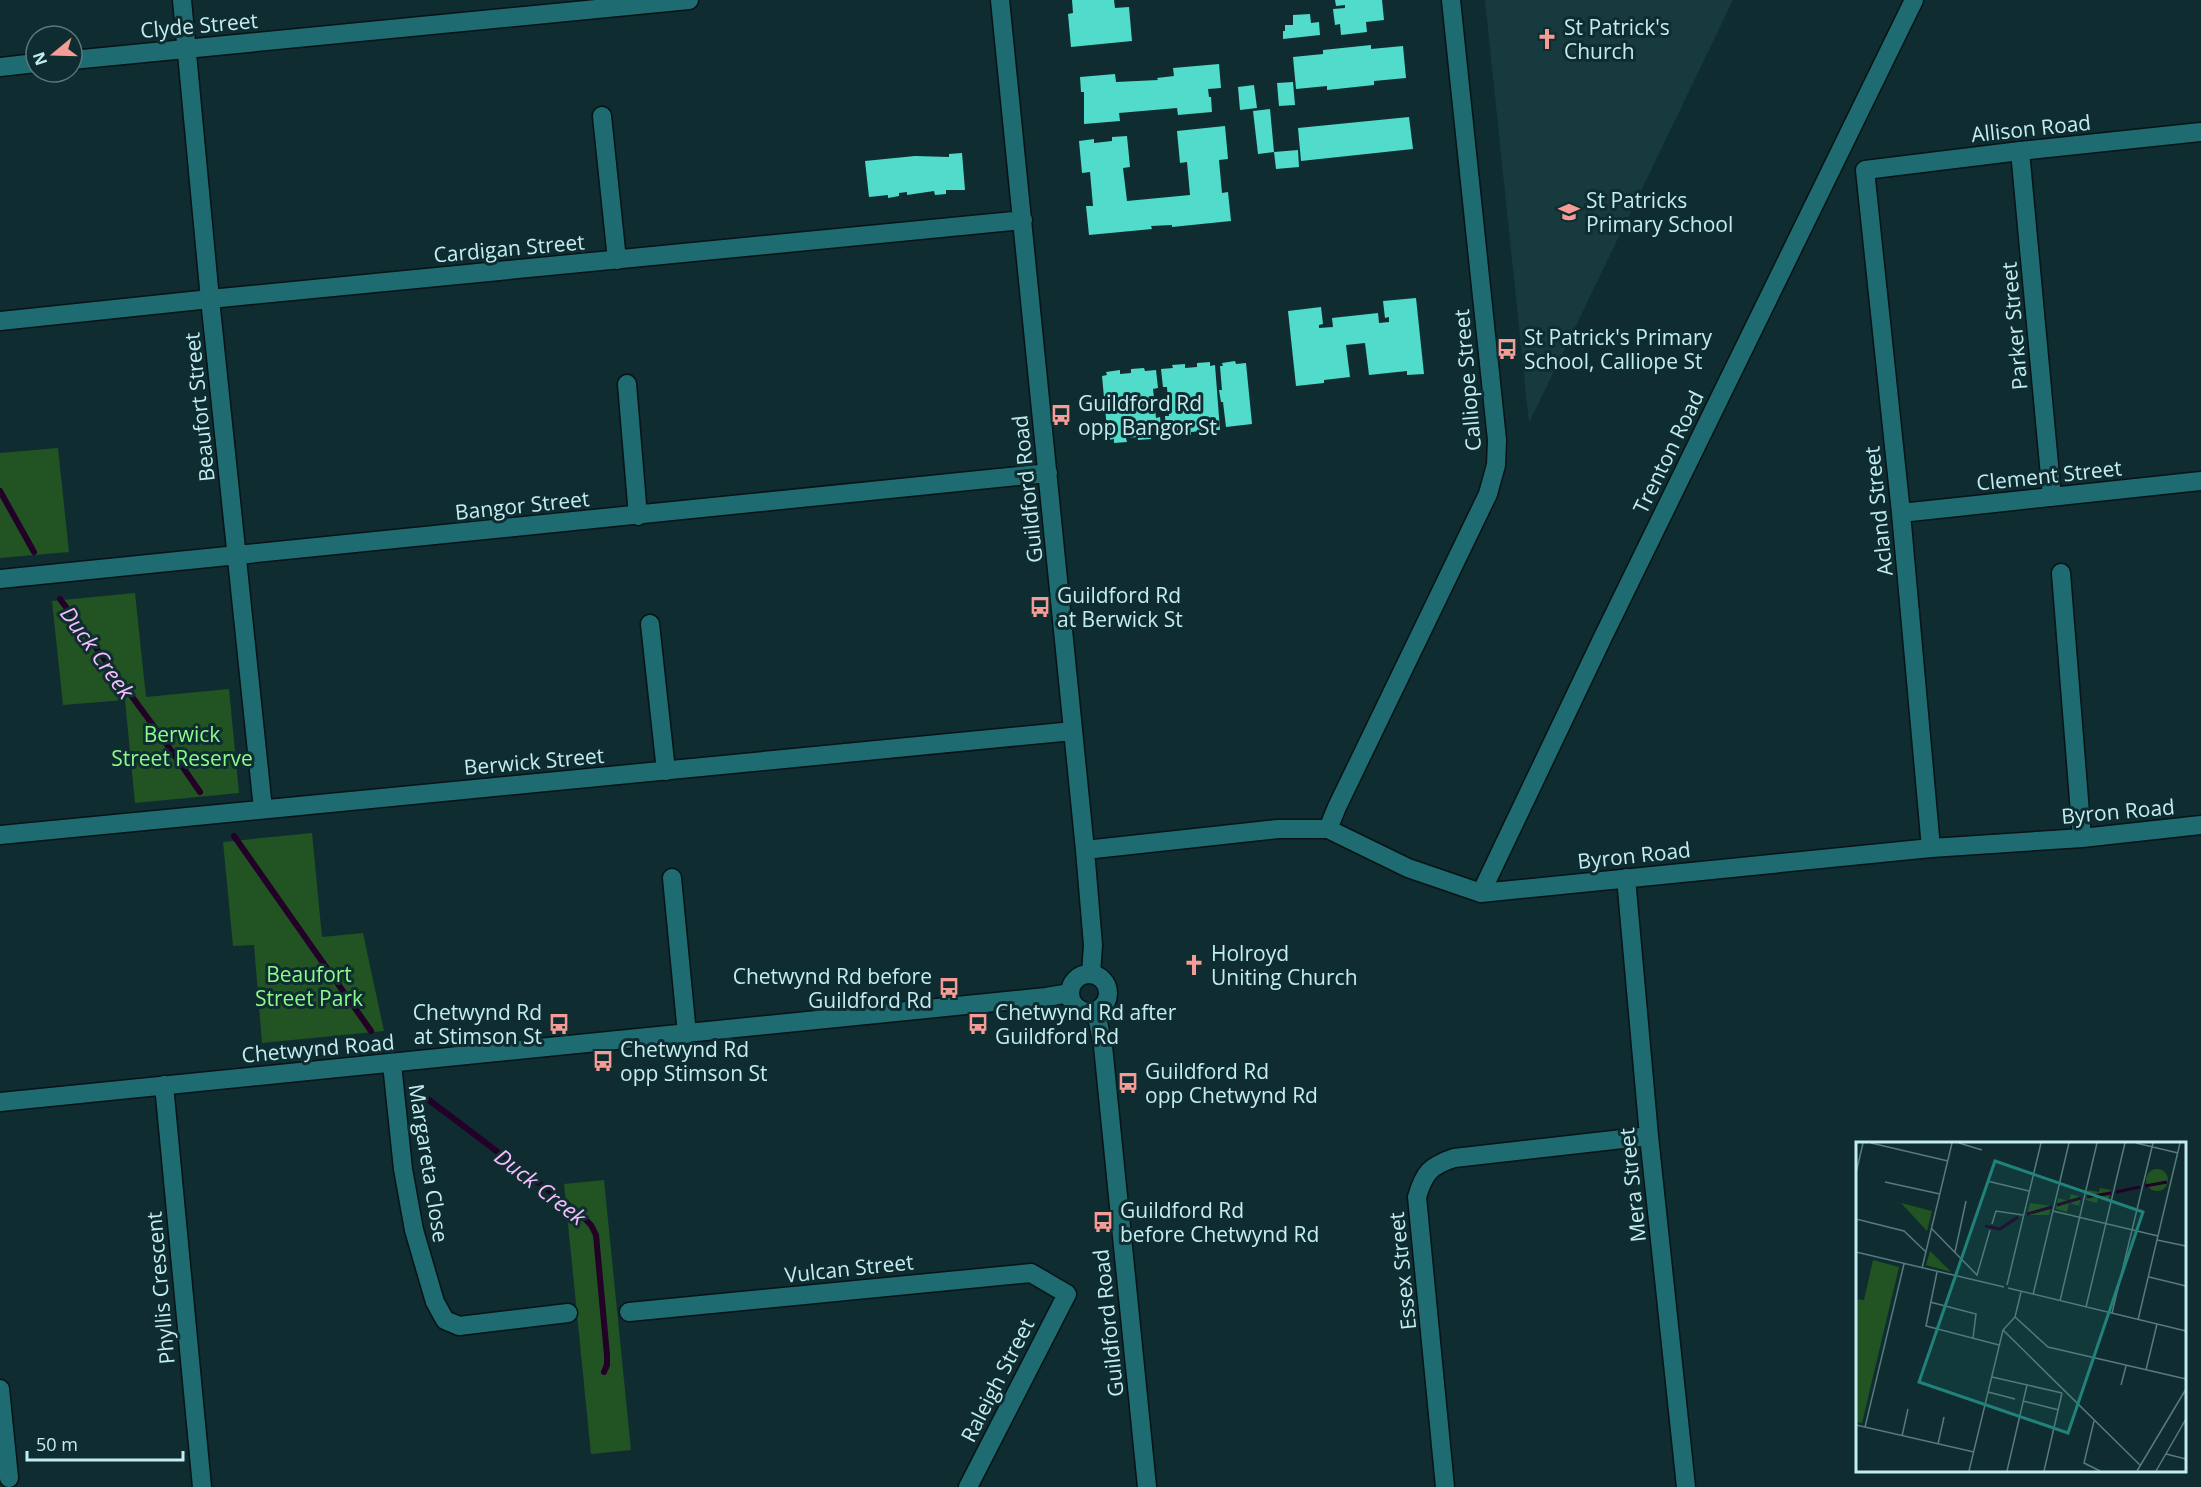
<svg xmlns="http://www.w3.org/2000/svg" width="2201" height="1487" font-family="'Open Sans',sans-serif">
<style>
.built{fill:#173a3e}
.green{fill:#225322}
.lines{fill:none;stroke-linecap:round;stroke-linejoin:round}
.stream{stroke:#230028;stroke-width:6}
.building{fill:#50dbca}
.minor-casing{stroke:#071314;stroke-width:21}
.minor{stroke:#1e6b71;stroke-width:18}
.labels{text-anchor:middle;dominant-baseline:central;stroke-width:6;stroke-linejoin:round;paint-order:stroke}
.street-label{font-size:21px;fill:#c2edf2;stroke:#0f2d30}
.poi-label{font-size:21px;fill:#c2edf2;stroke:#0f2d30;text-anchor:start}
.park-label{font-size:21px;fill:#8bfb8a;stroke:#0f2d30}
.water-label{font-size:22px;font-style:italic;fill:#f9bdff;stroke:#0f2d30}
.inset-river{fill:none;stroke:#230028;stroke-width:3}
.inset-road{fill:none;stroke:#577a7e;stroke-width:1.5}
.view{fill:#21827b;fill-opacity:0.15;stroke:#21827b;stroke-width:3}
.inset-edge{fill:none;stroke:#c2edf2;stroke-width:3}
</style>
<rect width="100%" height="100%" fill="#0f2d30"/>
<!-- built -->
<path class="built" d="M 1485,0 L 1733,0 L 1529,423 Z"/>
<!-- green -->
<path class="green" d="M 58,448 L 69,552 L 0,558 L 0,453 Z
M 135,593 L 146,697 L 229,689 L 239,793 L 135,803 L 125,700 L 63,705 L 52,601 Z
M 312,833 L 322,937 L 363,933 L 384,1031 L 262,1043 L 254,945 L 233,946 L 223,842 Z
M 604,1180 L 631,1450 L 591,1454 L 564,1184 Z"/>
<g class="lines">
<!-- stream -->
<path class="stream" d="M 0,491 L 34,552
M 60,599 L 161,736 L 200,792
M 234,836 L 371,1031
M 429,1100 L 580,1214 L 591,1225 L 596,1235 L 607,1355 L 607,1365 L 604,1372"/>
</g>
<!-- building -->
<path class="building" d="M 1072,0 L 1114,0 L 1115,8 L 1129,7 L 1132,41 L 1071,47 L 1068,14 L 1073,13 Z
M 1335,0 L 1382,0 L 1384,20 L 1366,22 L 1367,32 L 1341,35 L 1340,24 L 1335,25 L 1333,9 L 1345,8 L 1345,5 L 1336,6 Z
M 1310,14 L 1311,23 L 1319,22 L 1320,35 L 1283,39 L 1283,31 L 1285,31 L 1285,25 L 1293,25 L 1293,15 Z
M 1371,45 L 1371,49 L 1403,46 L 1406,78 L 1374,81 L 1374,85 L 1327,90 L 1327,86 L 1296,89 L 1293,57 L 1323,54 L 1323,50 Z
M 1219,64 L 1221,88 L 1208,89 L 1209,97 L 1211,97 L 1212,112 L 1178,115 L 1177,108 L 1119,113 L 1120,121 L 1084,124 L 1084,92 L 1081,92 L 1080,77 L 1115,74 L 1116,82 L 1158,80 L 1157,78 L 1174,76 L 1173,68 Z
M 1293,82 L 1295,105 L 1279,106 L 1277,83 Z
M 1254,85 L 1257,108 L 1240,110 L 1238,87 Z
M 1270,109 L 1274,152 L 1258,154 L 1253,111 Z
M 1409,117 L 1413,149 L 1301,161 L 1298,128 Z
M 1225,126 L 1228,159 L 1219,160 L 1222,193 L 1228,192 L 1231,221 L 1172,227 L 1172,225 L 1151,226 L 1152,229 L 1089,235 L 1086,206 L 1093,206 L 1090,172 L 1082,173 L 1079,141 L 1094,139 L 1094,143 L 1112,141 L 1112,137 L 1127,136 L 1130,167 L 1123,168 L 1127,201 L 1190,195 L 1187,162 L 1180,163 L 1177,131 Z
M 1298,150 L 1299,167 L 1276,169 L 1274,152 Z
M 962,153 L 965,190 L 946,190 L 946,194 L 935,195 L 934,191 L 907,195 L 907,192 L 899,193 L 899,196 L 888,198 L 888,195 L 869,197 L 865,161 L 915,156 L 949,157 L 949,154 Z
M 1416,298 L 1424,374 L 1407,375 L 1407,371 L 1369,375 L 1365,343 L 1346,345 L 1350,377 L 1324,380 L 1324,383 L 1296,386 L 1288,311 L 1321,307 L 1323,324 L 1319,325 L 1319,328 L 1333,327 L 1332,318 L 1378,313 L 1379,323 L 1389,322 L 1389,317 L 1385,318 L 1383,301 Z
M 1235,361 L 1236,364 L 1246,363 L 1252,424 L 1226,427 L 1223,402 L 1221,402 L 1219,390 L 1222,390 L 1220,366 L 1223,366 L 1222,363 Z
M 1210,362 L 1210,366 L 1215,365 L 1220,430 L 1215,430 L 1215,434 L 1202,435 L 1202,431 L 1191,432 L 1191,435 L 1177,436 L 1177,433 L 1166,434 L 1165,416 L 1169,416 L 1167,387 L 1163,387 L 1161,369 L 1173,368 L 1172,365 L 1185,364 L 1185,368 L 1197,367 L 1197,363 Z
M 1144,368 L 1145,371 L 1156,370 L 1158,388 L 1153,389 L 1156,418 L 1160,417 L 1162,435 L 1151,436 L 1151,439 L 1138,440 L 1138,437 L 1126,438 L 1127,442 L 1114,443 L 1114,439 L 1108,440 L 1102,376 L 1107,375 L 1106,372 L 1120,370 L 1120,374 L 1131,373 L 1131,369 Z"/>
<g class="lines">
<defs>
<path id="minor" d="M 182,0 L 210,299 L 263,809
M 1000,0 L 1085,850 L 1093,945 L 1091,974
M 72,60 L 689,0
M 0,67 L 36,63
M 602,116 L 617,260
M 2020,151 L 2052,497
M 1865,170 L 1901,513 L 1931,848
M 1865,170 L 2020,151 L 2201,132
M 0,321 L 210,299 L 1023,220
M 627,384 L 638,516
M 1901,513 L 2201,481
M 2061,573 L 2082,838
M 0,579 L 1048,473
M 650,624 L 666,771
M 1328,829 L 1337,807 L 1488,494 L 1496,465 L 1497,440 L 1451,0
M 0,835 L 1073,731
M 1085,850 L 1278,829 L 1328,829 L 1408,868 L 1481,893 L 1931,848 L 2082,838 L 2201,825
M 672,878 L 687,1034
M 1626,878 L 1649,1136 L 1686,1487
M 1481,893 L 1602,639 L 1914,0
M1070 993a19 19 0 1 1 38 0a19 19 0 1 1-38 0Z
M 1096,1012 L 1103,1046 L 1147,1487
M 392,1064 L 403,1169 L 414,1230 L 435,1302 L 445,1320 L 459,1326 L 568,1313
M 164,1085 L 202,1487
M 0,1102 L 1046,997 L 1070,993
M 629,1312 L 1031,1273 L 1067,1294 L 968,1487
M 0,1389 L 9,1478
M 1445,1487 L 1417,1197 C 1424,1173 1430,1166 1454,1158 L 1649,1136"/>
</defs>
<!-- minor casing -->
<use href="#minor" class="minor-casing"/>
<!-- minor -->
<use href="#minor" class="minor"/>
</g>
<!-- icons -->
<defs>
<symbol id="church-bare" viewBox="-9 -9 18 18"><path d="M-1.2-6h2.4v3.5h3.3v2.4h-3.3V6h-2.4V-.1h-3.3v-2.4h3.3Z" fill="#f59c96" stroke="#0f2d30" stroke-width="2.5" paint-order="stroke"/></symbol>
<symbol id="school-bare" viewBox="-9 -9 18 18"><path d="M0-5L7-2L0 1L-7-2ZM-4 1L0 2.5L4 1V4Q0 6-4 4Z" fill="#f59c96" stroke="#0f2d30" stroke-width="2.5" paint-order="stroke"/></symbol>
<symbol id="bus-bare" viewBox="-9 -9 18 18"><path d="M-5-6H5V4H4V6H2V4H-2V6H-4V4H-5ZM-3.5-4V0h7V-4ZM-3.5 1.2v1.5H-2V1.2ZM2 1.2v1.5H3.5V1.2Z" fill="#f59c96" stroke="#0f2d30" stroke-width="2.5" paint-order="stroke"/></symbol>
</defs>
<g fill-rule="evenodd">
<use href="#church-bare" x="1532" y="24" width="30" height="30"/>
<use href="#school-bare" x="1554" y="197" width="30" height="30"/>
<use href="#bus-bare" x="1492" y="334" width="30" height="30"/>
<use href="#bus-bare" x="1046" y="400" width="30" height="30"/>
<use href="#bus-bare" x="1025" y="592" width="30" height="30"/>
<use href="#church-bare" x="1179" y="950" width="30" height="30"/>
<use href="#bus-bare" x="934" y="973" width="30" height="30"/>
<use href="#bus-bare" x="544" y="1009" width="30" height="30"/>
<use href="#bus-bare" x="963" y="1009" width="30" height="30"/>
<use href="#bus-bare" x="588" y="1046" width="30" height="30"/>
<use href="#bus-bare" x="1113" y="1068" width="30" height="30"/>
<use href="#bus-bare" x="1088" y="1207" width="30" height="30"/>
</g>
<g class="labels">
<!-- street labels -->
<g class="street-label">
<text transform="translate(199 25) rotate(-5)">Clyde Street</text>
<text transform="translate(2031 128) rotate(-6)">Allison Road</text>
<text transform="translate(509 248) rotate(-5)">Cardigan Street</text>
<text transform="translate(2014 326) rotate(-95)">Parker Street</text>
<text transform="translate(1467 380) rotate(-95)">Calliope Street</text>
<text transform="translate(199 407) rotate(-96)">Beaufort Street</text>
<text transform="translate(1668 452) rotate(-64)">Trenton Road</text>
<text transform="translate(2049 475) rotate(-6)">Clement Street</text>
<text transform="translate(1027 489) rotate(-96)">Guildford Road</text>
<text transform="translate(522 505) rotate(-6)">Bangor Street</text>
<text transform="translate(1878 511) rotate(-96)">Acland Street</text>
<text transform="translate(534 761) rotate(-5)">Berwick Street</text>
<text transform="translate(2118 811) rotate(-5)">Byron Road</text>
<text transform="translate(1634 855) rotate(-6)">Byron Road</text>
<text transform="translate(318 1048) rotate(-5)">Chetwynd Road</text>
<text transform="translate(429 1163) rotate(81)">Margareta Close</text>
<text transform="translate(1632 1185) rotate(-96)">Mera Street</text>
<text transform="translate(849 1268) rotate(-6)">Vulcan Street</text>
<text transform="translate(1402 1271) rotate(-96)">Essex Street</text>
<text transform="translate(160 1288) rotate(-95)">Phyllis Crescent</text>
<text transform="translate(1108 1323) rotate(-96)">Guildford Road</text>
<text transform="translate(997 1380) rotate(-63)">Raleigh Street</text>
</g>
<!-- poi labels -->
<g class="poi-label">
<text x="1564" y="27">St Patrick's<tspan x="1564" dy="24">Church</tspan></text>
<text x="1586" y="200">St Patricks<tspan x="1586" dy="24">Primary School</tspan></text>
<text x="1524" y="337">St Patrick's Primary<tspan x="1524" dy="24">School, Calliope St</tspan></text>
<text x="1078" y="403">Guildford Rd<tspan x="1078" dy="24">opp Bangor St</tspan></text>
<text x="1057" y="595">Guildford Rd<tspan x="1057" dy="24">at Berwick St</tspan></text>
<text x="1211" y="953">Holroyd<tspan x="1211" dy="24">Uniting Church</tspan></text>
<text x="932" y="976" text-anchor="end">Chetwynd Rd before<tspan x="932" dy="24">Guildford Rd</tspan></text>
<text x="542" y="1012" text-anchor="end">Chetwynd Rd<tspan x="542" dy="24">at Stimson St</tspan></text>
<text x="995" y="1012">Chetwynd Rd after<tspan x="995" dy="24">Guildford Rd</tspan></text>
<text x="620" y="1049">Chetwynd Rd<tspan x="620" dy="24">opp Stimson St</tspan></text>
<text x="1145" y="1071">Guildford Rd<tspan x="1145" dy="24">opp Chetwynd Rd</tspan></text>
<text x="1120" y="1210">Guildford Rd<tspan x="1120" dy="24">before Chetwynd Rd</tspan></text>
</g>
<!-- park labels -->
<g class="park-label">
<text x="182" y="734">Berwick<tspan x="182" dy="24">Street Reserve</tspan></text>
<text x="309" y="974">Beaufort<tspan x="309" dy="24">Street Park</tspan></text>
</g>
<!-- water labels -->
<g class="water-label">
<text transform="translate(98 652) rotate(54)">Duck Creek</text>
<text transform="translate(541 1186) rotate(38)">Duck Creek</text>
</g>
</g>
<!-- overview -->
<g transform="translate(1856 1142)">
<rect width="330" height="330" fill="#0f2d30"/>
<path d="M290 38a11 11 0 1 1 22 0a11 11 0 1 1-22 0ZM 244,46 L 255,48 L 253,57 L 242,55 L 241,61 L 230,58 L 232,48 L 243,50 ZM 215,52 L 225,55 L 223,64 L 213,61 L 211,70 L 200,67 L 202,56 L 213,59 ZM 45,61 L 76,69 L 71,89 ZM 174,61 L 195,64 L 193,73 L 171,73 ZM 74,109 L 95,130 L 70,123 ZM 17,118 L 43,125 L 6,281 L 0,280 L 0,157 L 8,158 Z" fill="#225322"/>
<path class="inset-river" d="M 289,44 L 311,40M 260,50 L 284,45M 231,55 L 255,51M 201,63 L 225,56M 171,72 L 196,65M 129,84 L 144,87 L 162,75"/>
<path class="inset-road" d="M 15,1 L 92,19M 103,1 L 126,8M 280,1 L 322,11M 0,31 L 7,1M 131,39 L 173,49M 29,40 L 84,52M 197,69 L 302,94M 0,77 L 48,89 L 70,110M 136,82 L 140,69 L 167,73M 76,87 L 121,133 L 134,88M 301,98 L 330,104M 0,110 L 148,145M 99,110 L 110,59M 66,126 L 96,1M 81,130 L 70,184 L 143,203M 293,135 L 330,144M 151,143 L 185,1M 152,146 L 330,189M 177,153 L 213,1M 204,159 L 241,1M 74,160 L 120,172 L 117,196M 230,165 L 269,1M 256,171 L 297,1M 159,175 L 192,205 L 330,237M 282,178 L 324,1M 147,188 L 285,324M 290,228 L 301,182M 136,235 L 206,251M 265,243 L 270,224M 132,250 L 159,257M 167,259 L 203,268M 238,279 L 228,321 L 244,329M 0,283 L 118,310M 9,285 L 48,122M 46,294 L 52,267M 82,302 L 88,275M 310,312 L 330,317M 113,329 L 147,188 L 159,175 L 165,150M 151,329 L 171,243M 188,329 L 206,251M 281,329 L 330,247M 300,329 L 330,277"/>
<path class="view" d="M 139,19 L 287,70 L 212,291 L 63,240 Z"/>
<rect width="330" height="330" class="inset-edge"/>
</g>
<!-- north arrow -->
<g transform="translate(54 54) rotate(251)"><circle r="28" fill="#0f2d30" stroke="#577a7e" stroke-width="1.5"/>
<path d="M0-4.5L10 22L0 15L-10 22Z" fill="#f59c96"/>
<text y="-9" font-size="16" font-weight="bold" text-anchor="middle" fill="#c2edf2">N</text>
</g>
<!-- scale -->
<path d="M27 1451v9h156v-9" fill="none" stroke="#c2edf2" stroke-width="3"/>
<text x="36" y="1451" font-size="18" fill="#c2edf2" stroke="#0f2d30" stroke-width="4.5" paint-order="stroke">50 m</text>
</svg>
